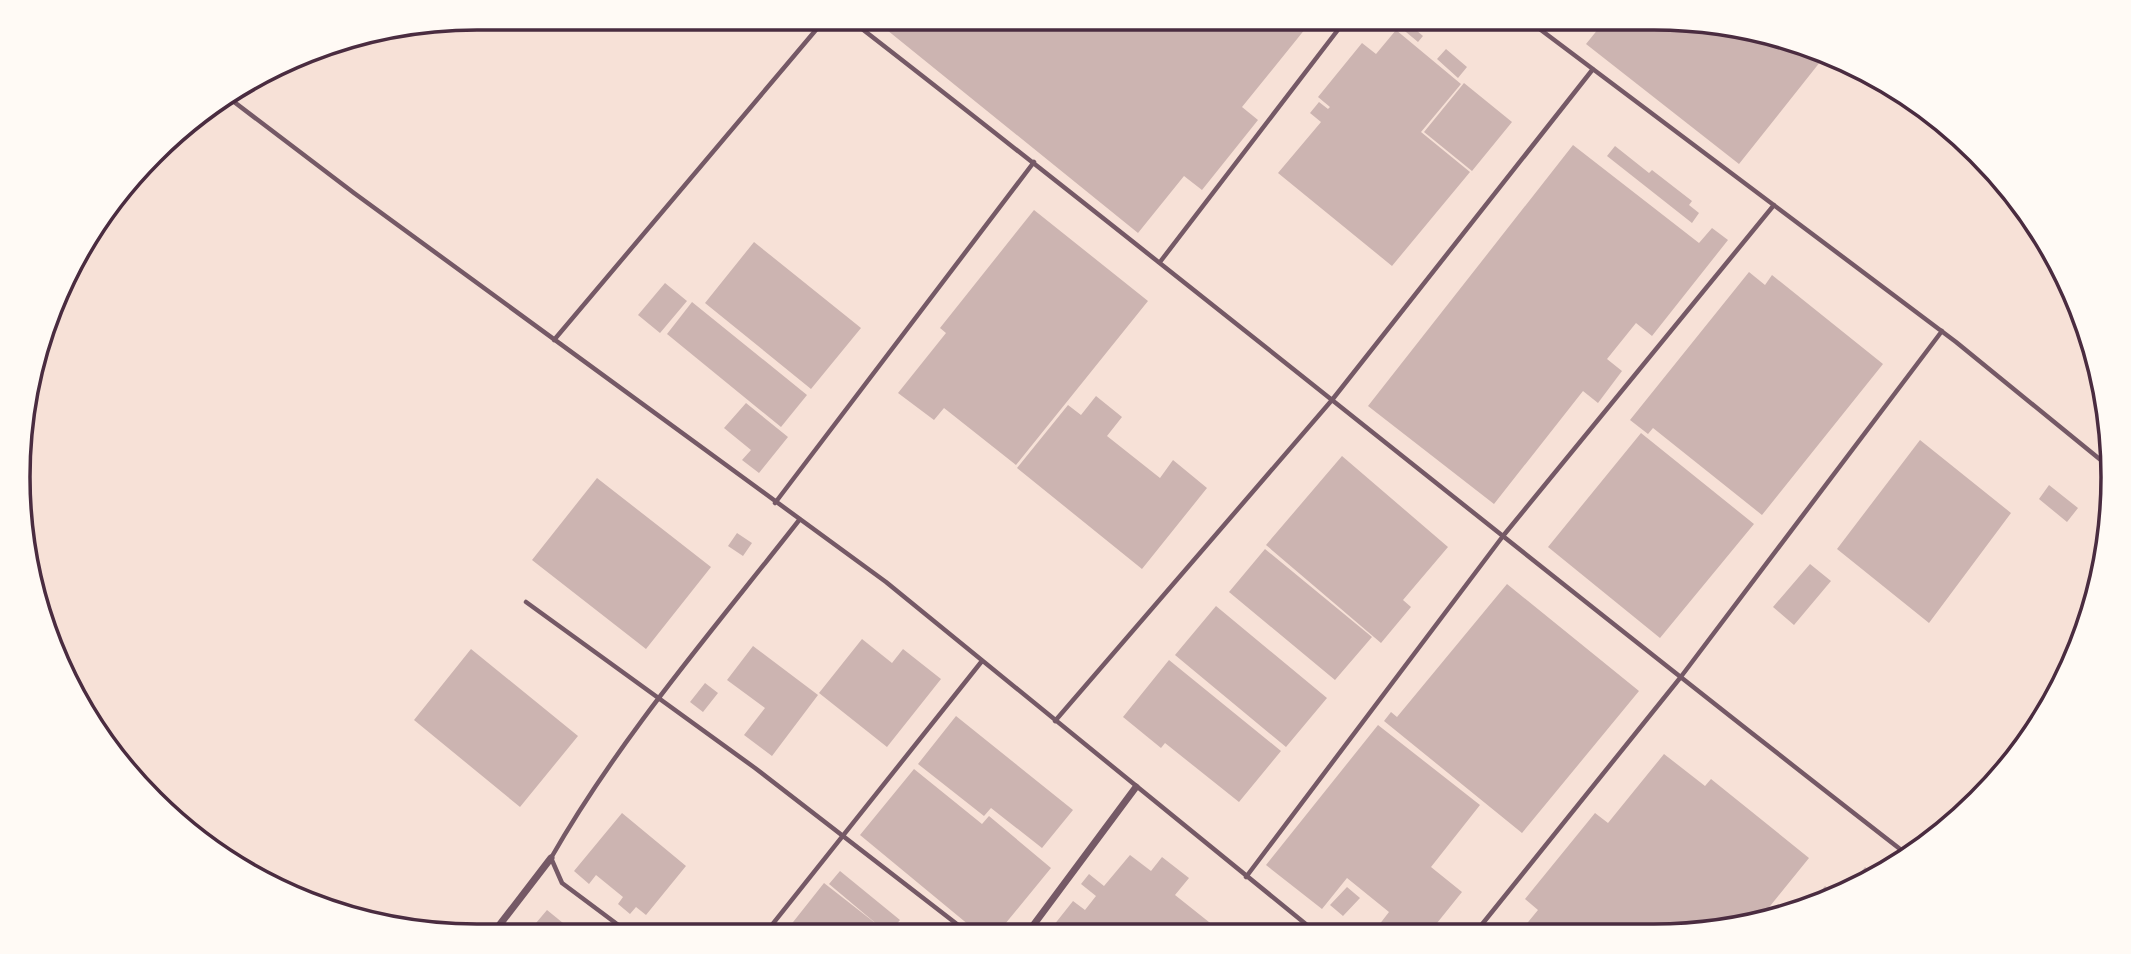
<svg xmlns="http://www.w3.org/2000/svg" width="2131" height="954" font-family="'Crimson Pro',serif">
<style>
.building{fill:#ccb4b1}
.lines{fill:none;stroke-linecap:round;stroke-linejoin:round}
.service{stroke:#755966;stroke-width:4.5}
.minor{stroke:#755966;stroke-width:7}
.rim{fill:none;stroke:#4a2c40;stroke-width:3.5}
</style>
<rect width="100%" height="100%" fill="#f7e1d7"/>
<!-- building -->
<path class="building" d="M 897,18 L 1314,18 L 1242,107 L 1258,120 L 1202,190 L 1184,176 L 1138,233 L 887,30 Z
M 1407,18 L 1417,18 L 1422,22 L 1416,30 L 1423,36 L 1418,42 L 1400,27 Z
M 1607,18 L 1654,18 L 1743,26 L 1828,52 L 1739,164 L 1586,44 Z
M 1396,30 L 1461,84 L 1421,132 L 1470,172 L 1392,266 L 1278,173 L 1321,122 L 1310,113 L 1319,102 L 1328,109 L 1330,107 L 1318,97 L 1362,43 L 1376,54 Z
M 1446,49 L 1467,67 L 1458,78 L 1437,59 Z
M 1464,83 L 1512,122 L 1472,171 L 1424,132 Z
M 1573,145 L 1699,243 L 1712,228 L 1728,240 L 1652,336 L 1636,323 L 1607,359 L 1622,371 L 1598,403 L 1583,391 L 1494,504 L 1368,406 Z
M 1615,146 L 1649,173 L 1652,170 L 1692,201 L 1689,205 L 1699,213 L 1692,223 L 1607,156 Z
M 1034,210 L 1148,301 L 1016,465 L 944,408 L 934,420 L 898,393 L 946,333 L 940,328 Z
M 754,242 L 861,328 L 811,389 L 705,303 Z
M 1749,272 L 1765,285 L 1772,275 L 1883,364 L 1762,515 L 1653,428 L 1648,434 L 1630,420 Z
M 665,283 L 687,301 L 660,333 L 638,315 Z
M 692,302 L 807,395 L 781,427 L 667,334 Z
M 1096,396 L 1122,417 L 1107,436 L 1160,478 L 1173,460 L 1207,488 L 1142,569 L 1017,468 L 1068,405 L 1081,415 Z
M 746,403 L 788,437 L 759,473 L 742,460 L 751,450 L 724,428 Z
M 1641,433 L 1754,524 L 1660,638 L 1548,547 Z
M 1920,440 L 2011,513 L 1929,623 L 1837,549 Z
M 1342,456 L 1448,547 L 1403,600 L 1411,607 L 1381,643 L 1266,545 Z
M 597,478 L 711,567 L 646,649 L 532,560 Z
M 2049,485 L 2078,508 L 2067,522 L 2039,499 Z
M 737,533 L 752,543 L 743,556 L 728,546 Z
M 1265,549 L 1372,637 L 1335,680 L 1229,592 Z
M 1810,564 L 1831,581 L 1794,625 L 1773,607 Z
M 1507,584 L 1639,691 L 1522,833 L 1384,721 L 1391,712 L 1397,717 Z
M 1216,606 L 1327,698 L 1286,747 L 1175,655 Z
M 862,639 L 892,663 L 903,649 L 941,679 L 887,747 L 819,693 Z
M 753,646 L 818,695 L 772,756 L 744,735 L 765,708 L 727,680 Z
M 471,649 L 578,736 L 520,807 L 414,720 Z
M 1169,660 L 1281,751 L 1239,802 L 1165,743 L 1161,748 L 1123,717 Z
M 705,683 L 718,693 L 703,712 L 690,702 Z
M 956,716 L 1073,810 L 1042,848 L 991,808 L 984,816 L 918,764 Z
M 1378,725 L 1480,805 L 1431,867 L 1462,892 L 1429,933 L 1372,934 L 1389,912 L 1347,878 L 1322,909 L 1266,865 Z
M 1664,754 L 1705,786 L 1711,779 L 1809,858 L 1758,921 L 1714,933 L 1519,933 L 1538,910 L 1525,899 L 1595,813 L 1608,823 Z
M 914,769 L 982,824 L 989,816 L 1051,868 L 996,935 L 981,935 L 860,835 Z
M 622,813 L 686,866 L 646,915 L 636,907 L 630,914 L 618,904 L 623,897 L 596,875 L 589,884 L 574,871 Z
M 1130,855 L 1151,871 L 1162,857 L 1189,878 L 1175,895 L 1224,934 L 1046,935 L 1073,901 L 1085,910 L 1096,896 L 1081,884 L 1089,874 L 1104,886 Z
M 1865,867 L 1876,875 L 1844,893 Z
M 840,871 L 900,920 L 887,935 L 782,936 L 824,883 L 879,926 L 829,884 Z
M 1825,886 L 1838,897 L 1830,901 L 1808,907 Z
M 1347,887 L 1360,898 L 1343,916 L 1330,905 Z
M 547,910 L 579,936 L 525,936 Z
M 591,924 L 605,936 L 581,936 Z"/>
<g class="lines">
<!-- service -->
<path class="service" d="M 848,18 C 1204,294 1553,580 1909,856
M 1525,18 L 1956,342 L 2113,470
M 225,95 L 354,193 L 886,582 L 1318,934
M 1160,262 L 1347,18
M 554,340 L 826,18
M 775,503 L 1034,162
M 526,602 L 755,768 L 971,935
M 1055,721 L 1332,400 L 1593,69
M 1246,877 L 1503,536 L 1774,205
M 1475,933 L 1680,678 L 1942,331
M 633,936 L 562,883 L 551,858 C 620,737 714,629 800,519
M 763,936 L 982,661"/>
<!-- minor -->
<path class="minor" d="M 1026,935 L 1136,787
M 491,936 L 551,858"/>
</g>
<!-- crop -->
<path d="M0 0H2131V954H0ZM477 30H1654A447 447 0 0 1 2101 477V477A447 447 0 0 1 1654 924H477A447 447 0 0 1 30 477V477A447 447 0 0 1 477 30Z" fill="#fffaf5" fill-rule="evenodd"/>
<path class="rim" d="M477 30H1654A447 447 0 0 1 2101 477V477A447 447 0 0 1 1654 924H477A447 447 0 0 1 30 477V477A447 447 0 0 1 477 30Z"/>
</svg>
